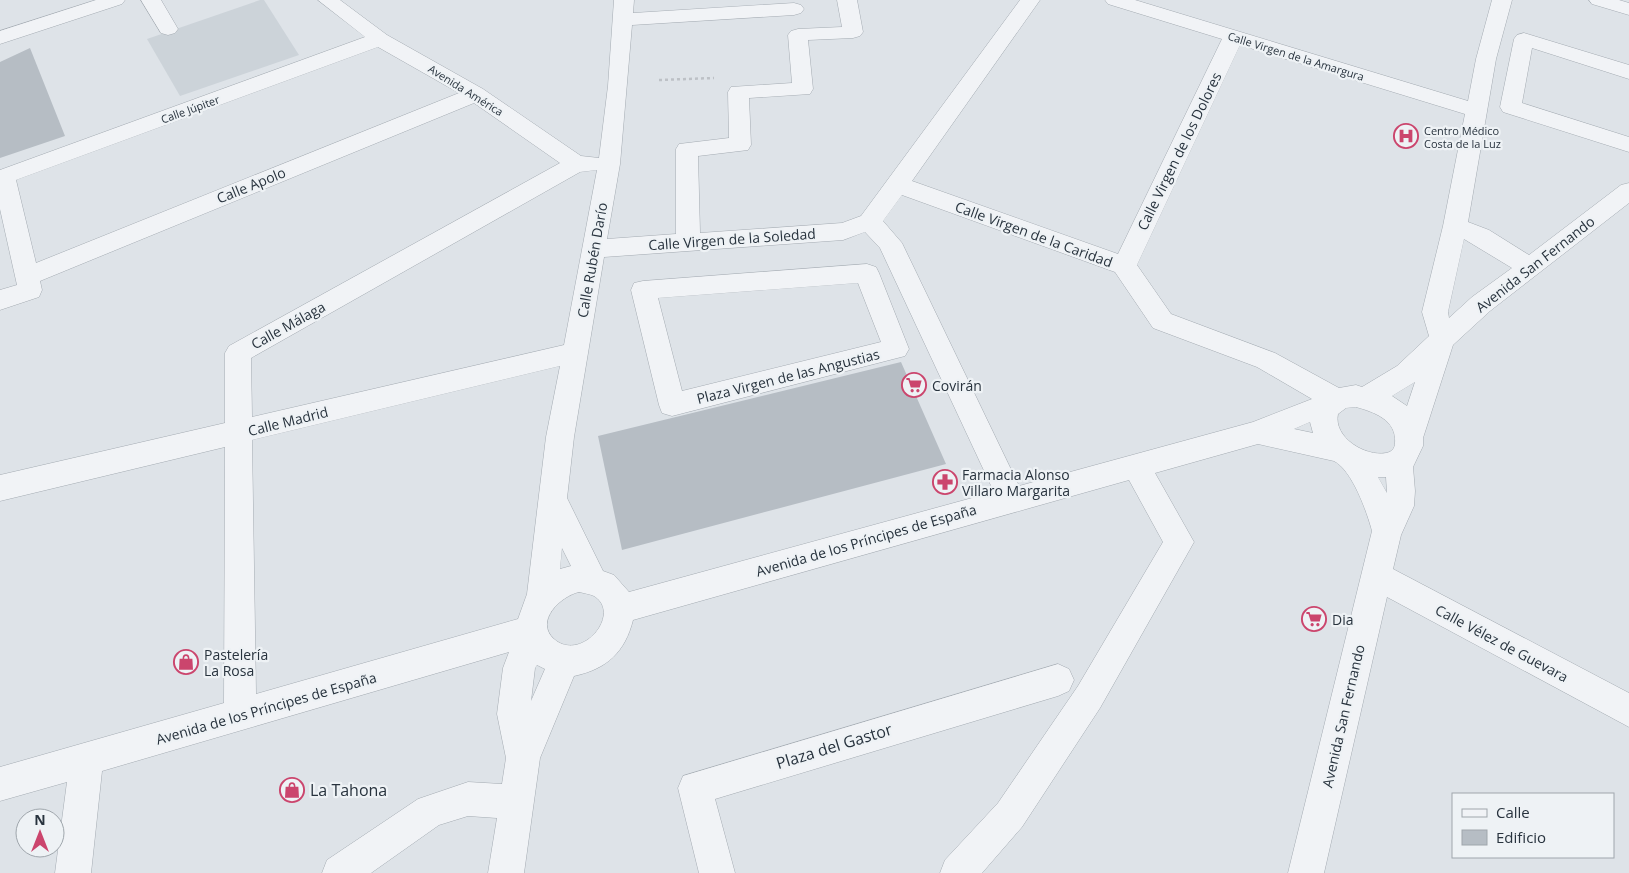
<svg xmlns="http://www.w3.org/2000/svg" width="1629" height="873" font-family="'Open Sans',sans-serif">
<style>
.built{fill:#ccd3d9}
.building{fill:#b6bdc4}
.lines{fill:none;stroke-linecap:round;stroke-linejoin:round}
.minor-casing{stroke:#a4abb2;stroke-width:1}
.path{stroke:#bdc1c6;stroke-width:2.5;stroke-dasharray:3 3;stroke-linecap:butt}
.minor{fill:#f1f3f6;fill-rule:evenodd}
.labels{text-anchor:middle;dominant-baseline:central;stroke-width:4.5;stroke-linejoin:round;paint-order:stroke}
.far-street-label{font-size:11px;fill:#28333e;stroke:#eef2f5}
.far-poi-label{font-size:11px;fill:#28333e;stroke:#eef2f5;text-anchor:start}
.street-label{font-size:14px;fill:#28333e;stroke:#eef2f5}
.poi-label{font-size:14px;fill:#28333e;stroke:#eef2f5;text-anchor:start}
.near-street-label{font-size:16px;fill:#28333e;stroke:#eef2f5}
.near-poi-label{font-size:16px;fill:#28333e;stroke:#eef2f5;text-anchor:start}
</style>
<rect width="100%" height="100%" fill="#dee3e8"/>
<!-- built -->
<path class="built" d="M 260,0 L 264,0 L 299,55 L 180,96 L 147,39 Z"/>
<!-- building -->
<path class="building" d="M 30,48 L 65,136 L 0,158 L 0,62 Z
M 901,362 L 946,464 L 622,550 L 598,436 Z"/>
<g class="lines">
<defs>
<path id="minor" d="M 96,0 L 125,0 L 122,4 L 0,44 L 0,31 Z
M 141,0 L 161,0 L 178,29 L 175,33 L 168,35 L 161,33 Z
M 318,0 L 340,0 L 387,35 L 483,89 L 581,156 L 599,158 L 608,86 L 614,0 L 634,0 L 633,13 L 794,3 L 801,5 L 804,9 L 801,13 L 794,15 L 632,25 L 620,164 L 607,239 L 676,234 L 676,149 L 679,144 L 729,138 L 728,92 L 731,87 L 792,83 L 788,35 L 791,31 L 798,29 L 842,27 L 837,0 L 857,0 L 863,32 L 860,36 L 853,38 L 808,40 L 813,89 L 810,94 L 749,98 L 751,145 L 748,150 L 698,156 L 700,233 L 842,223 L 861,216 L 1020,0 L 1040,0 L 912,181 L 1118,254 L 1222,39 L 1108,4 L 1105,0 L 1135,0 L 1468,101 L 1476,59 L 1492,0 L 1512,0 L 1496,59 L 1468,222 L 1489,230 L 1529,255 L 1621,185 L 1629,183 L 1629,203 L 1490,311 L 1453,345 L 1423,438 L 1423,446 L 1413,467 L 1415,491 L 1414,506 L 1401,535 L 1393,569 L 1629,693 L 1629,727 L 1387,597 L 1324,873 L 1288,873 L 1372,531 C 1367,512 1352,470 1334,461 L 1258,444 L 1155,473 L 1194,542 L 1100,708 L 1022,827 L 982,873 L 940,873 L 945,860 L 998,803 L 1078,686 L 1163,542 L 1129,480 L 633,620 C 625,652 607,669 574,676 L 540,758 L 524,873 L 488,873 L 497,818 L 468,816 L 439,825 L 371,873 L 322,873 L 327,860 L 418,799 L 468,782 L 502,784 L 506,758 L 497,714 L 503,668 L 509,652 L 102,771 L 91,873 L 55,873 L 67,782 L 0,801 L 0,767 L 224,703 L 225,447 L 0,501 L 0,475 L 225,423 L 225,353 L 229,346 L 560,163 L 474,103 L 40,281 L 42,290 L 39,297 L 0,310 L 0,290 L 17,285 L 0,209 L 0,170 L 365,37 ZM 1240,45 L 1465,114 L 1443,226 L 1422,312 L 1429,336 L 1397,366 L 1362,387 L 1356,385 L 1339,388 L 1275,353 L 1171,314 L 1137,265 ZM 378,47 L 459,93 L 36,263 L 16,180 ZM 597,170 L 564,345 L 252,417 L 251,358 L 580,172 ZM 902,195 L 1115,272 L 1153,328 L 1257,367 L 1312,399 L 1253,422 L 1019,486 L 902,243 L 883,221 ZM 865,232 L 880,248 L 994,492 L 629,592 L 614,575 L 603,571 L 567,498 L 574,437 L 604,257 L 843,240 ZM 1464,239 L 1512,268 L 1472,297 L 1449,318 L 1448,312 ZM 560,366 L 546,437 L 527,594 L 518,619 L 256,694 L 252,440 ZM 1415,382 L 1407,406 L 1392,396 ZM 1356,407 C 1374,412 1397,420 1395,443 C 1395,448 1392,452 1386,453 C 1365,457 1333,437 1338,414 L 1346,408 ZM 1310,422 L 1313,433 L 1294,429 ZM 1378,477 L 1386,477 L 1387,493 ZM 562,548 L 571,566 L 560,569 ZM 579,592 C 583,593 590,594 594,596 C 623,614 581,663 554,639 C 534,621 561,596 579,592 ZM 537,665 L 545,669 L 531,701 L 535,668 Z
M 1589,0 L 1619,0 L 1629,3 L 1629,15 L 1592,4 Z
M 1524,33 L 1629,65 L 1629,79 L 1532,48 L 1522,103 L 1629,137 L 1629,152 L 1503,112 L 1500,107 L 1514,39 L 1517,35 Z
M 867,264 L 876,267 L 879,273 L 909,349 L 905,356 L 672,416 L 662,413 L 659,405 L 631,290 L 634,283 L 643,281 ZM 858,283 L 881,342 L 682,391 L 658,298 Z
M 1058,664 L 1069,669 L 1074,680 L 1069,691 L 1058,696 L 715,799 L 735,873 L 699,873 L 678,788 L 683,776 Z"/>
</defs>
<!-- minor casing -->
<use href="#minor" class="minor-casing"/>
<!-- path -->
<path class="path" d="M 659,80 L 714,78"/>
<!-- minor -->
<use href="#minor" class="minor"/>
</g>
<!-- icons -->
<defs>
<symbol id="hospital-ring" viewBox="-11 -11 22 22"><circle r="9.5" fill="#eef2f5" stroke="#cb456d" stroke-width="1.5"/><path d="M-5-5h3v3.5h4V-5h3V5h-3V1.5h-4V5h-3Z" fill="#cb456d"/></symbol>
<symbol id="supermarket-ring" viewBox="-11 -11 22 22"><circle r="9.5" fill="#eef2f5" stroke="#cb456d" stroke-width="1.5"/><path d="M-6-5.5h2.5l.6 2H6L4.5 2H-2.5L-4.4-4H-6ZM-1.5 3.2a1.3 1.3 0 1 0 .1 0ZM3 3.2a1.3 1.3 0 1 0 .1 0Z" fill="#cb456d"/></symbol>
<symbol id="pharmacy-ring" viewBox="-11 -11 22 22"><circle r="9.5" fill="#eef2f5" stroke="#cb456d" stroke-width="1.5"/><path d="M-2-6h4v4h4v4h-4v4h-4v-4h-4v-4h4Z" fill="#cb456d"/></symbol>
<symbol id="shop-ring" viewBox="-11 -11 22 22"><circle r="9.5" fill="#eef2f5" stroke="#cb456d" stroke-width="1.5"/><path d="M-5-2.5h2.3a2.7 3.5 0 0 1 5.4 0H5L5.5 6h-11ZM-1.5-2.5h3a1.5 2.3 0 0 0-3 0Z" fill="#cb456d"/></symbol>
</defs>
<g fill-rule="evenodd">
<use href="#hospital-ring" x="1392" y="122" width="28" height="28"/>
<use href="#supermarket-ring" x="900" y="371" width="28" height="28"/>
<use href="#pharmacy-ring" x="931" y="468" width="28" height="28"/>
<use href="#supermarket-ring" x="1300" y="605" width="28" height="28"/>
<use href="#shop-ring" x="172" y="648" width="28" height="28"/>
<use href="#shop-ring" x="278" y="776" width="28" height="28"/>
</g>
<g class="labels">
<!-- far-street labels -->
<g class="far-street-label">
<text transform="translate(1296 56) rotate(17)">Calle Virgen de la Amargura</text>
<text transform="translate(466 90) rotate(32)">Avenida América</text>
<text transform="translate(190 109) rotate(-20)">Calle Júpiter</text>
</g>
<!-- far-poi labels -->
<g class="far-poi-label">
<text x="1424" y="130">Centro Médico<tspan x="1424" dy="13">Costa de la Luz</tspan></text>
</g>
<!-- street labels -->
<g class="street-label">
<text transform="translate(1179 151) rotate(-64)">Calle Virgen de los Dolores</text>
<text transform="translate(251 185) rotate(-22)">Calle Apolo</text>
<text transform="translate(1034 234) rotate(20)">Calle Virgen de la Caridad</text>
<text transform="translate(732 239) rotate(-4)">Calle Virgen de la Soledad</text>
<text transform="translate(592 260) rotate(-80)">Calle Rubén Darío</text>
<text transform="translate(1535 264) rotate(-38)">Avenida San Fernando</text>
<text transform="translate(288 325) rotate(-29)">Calle Málaga</text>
<text transform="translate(788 376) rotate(-14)">Plaza Virgen de las Angustias</text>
<text transform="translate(288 421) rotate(-14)">Calle Madrid</text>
<text transform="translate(866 540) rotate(-16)">Avenida de los Príncipes de España</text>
<text transform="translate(1502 643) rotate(28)">Calle Vélez de Guevara</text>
<text transform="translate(266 708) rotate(-16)">Avenida de los Príncipes de España</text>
<text transform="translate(1343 716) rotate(-77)">Avenida San Fernando</text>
</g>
<!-- poi labels -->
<g class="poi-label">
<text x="932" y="385">Covirán</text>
<text x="962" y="474">Farmacia Alonso<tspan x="962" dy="16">Villaro Margarita</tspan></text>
<text x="1332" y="619">Dia</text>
<text x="204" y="654">Pastelería<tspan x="204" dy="16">La Rosa</tspan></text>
</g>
<!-- near-street labels -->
<g class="near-street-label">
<text transform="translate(834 746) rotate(-17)">Plaza del Gastor</text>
</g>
<!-- near-poi labels -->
<g class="near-poi-label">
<text x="310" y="790">La Tahona</text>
</g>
</g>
<!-- legend -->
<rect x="1452" y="793" width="162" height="65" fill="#eef2f5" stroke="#9fa6ac"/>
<rect x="1462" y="809" width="25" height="8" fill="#f1f3f6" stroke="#9fa6ac"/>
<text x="1496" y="818" font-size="15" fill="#28333e">Calle</text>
<rect x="1462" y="830" width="25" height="15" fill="#b6bdc4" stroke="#9fa6ac"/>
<text x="1496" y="843" font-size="15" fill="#28333e">Edificio</text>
<!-- north arrow -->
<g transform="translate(40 833)"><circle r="24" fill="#eef2f5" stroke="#9fa6ac"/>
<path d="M0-4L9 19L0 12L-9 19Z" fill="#cb456d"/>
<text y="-8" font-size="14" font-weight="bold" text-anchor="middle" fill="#28333e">N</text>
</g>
</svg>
